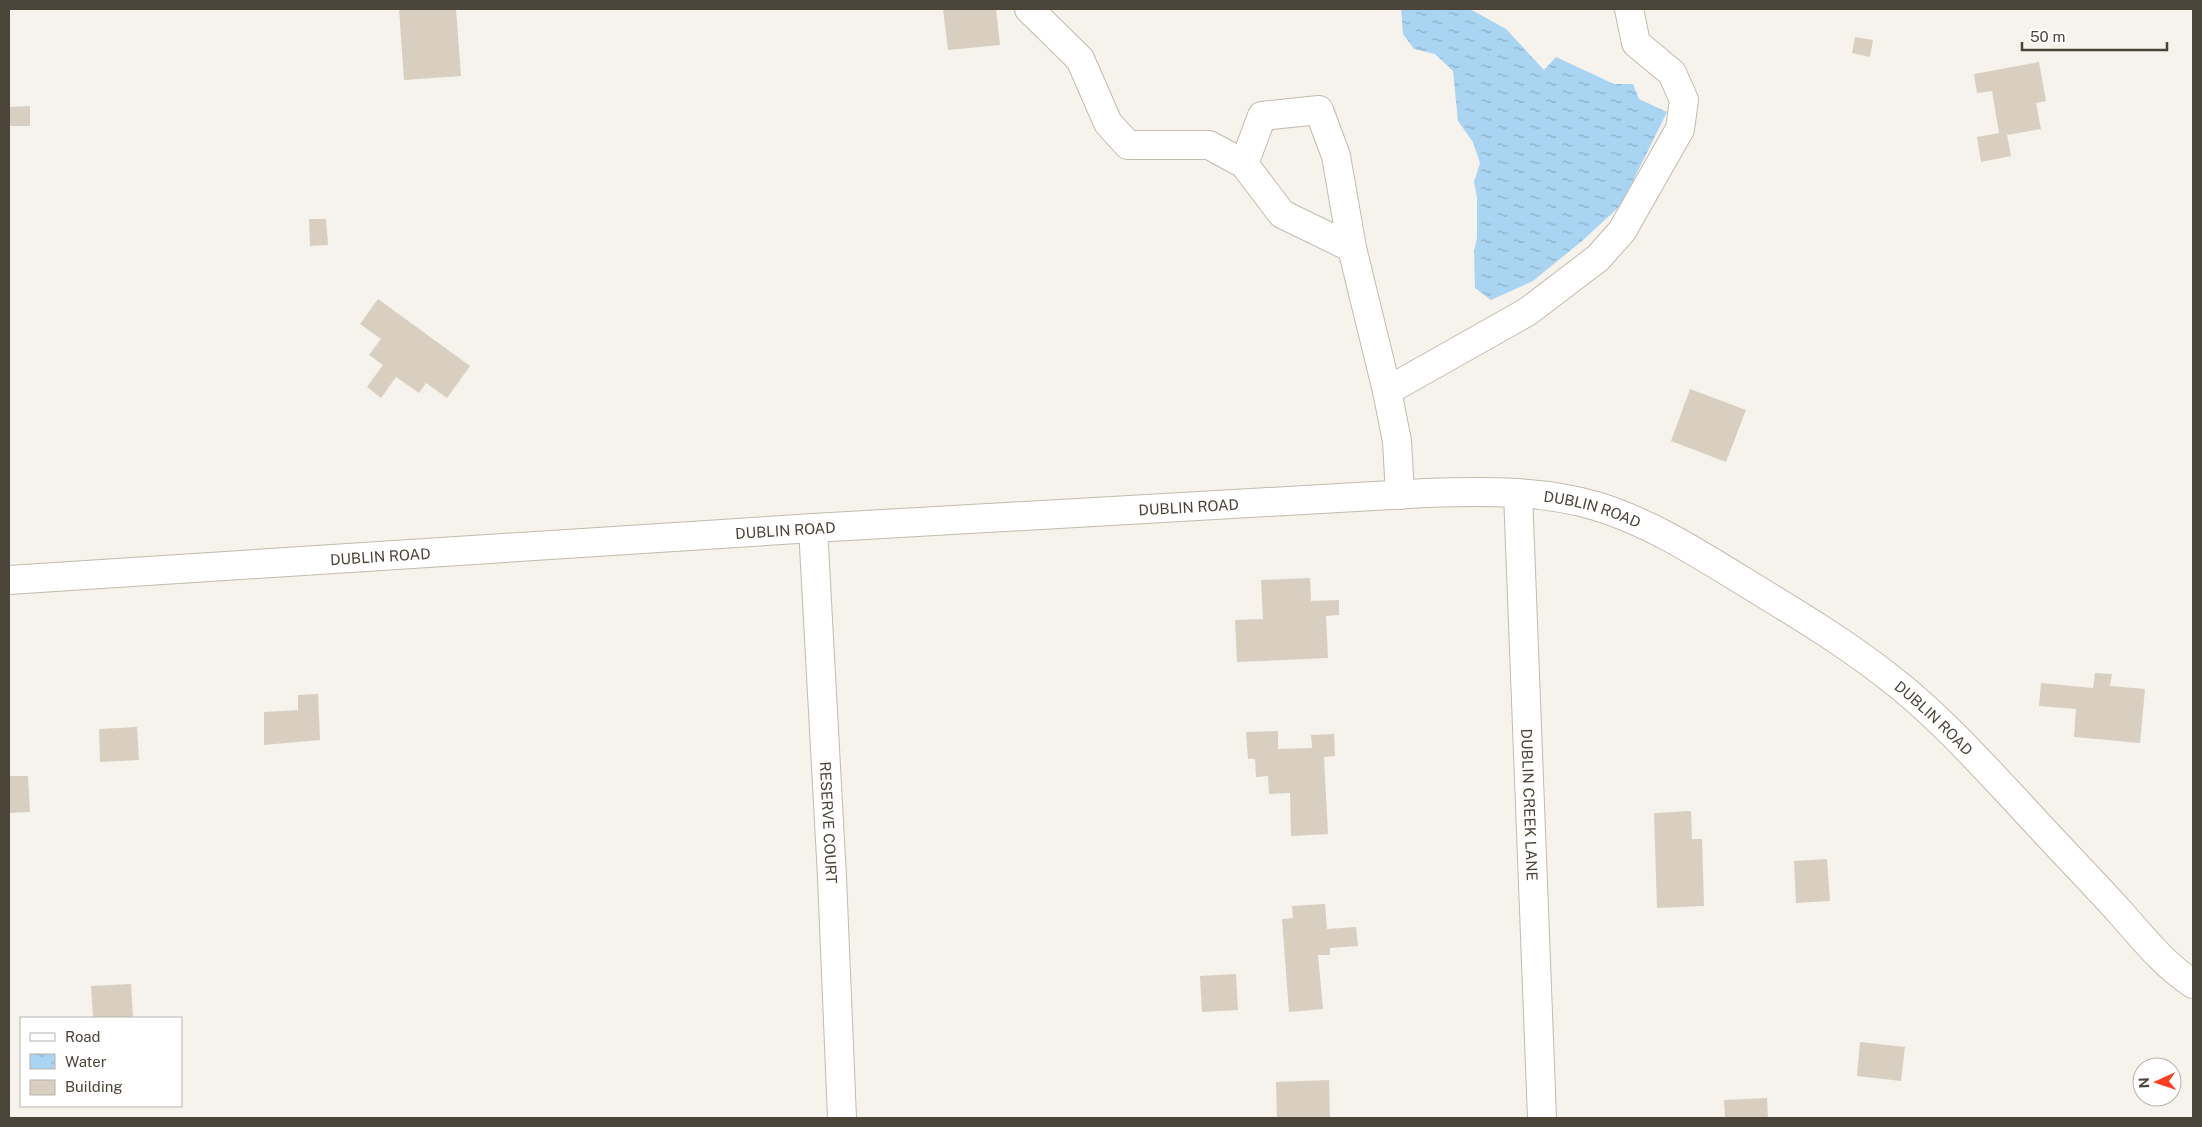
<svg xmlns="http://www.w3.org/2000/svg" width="2202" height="1127" font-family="'Public Sans',sans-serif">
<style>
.water{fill:url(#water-ripples)}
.building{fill:#d8cfc1}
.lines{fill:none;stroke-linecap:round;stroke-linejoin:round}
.minor-casing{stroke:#c2bbae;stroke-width:30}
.minor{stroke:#fff;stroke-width:28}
.labels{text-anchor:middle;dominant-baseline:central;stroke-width:4;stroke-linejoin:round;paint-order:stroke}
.street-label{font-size:15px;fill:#4b4439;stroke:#fff}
</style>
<defs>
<pattern id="water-ripples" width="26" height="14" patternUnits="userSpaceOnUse" patternTransform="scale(1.25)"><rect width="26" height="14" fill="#a9d4f2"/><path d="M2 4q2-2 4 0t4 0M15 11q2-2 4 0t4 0" fill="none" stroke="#8caec5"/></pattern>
</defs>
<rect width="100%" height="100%" fill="#f6f3ec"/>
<!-- water -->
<path class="water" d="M 1401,9 L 1470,9 L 1506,29 L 1544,70 L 1556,57 L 1614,84 L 1633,84 L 1639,99 L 1667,112 L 1621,205 L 1582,241 L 1533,281 L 1491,300 L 1475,288 L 1474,251 L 1477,238 L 1477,197 L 1474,182 L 1480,163 L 1473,142 L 1458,121 L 1453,71 L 1435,54 L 1414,49 L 1403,34 Z"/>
<!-- building -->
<path class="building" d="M 399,9 L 456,9 L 461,76 L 404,80 Z
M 943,9 L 996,9 L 1000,45 L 948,50 Z
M 1855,37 L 1873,40 L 1870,57 L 1852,53 Z
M 2039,62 L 2046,101 L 2036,103 L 2041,129 L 2007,135 L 2011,156 L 1981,162 L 1977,137 L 1999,133 L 1992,91 L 1977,93 L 1974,74 Z
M 30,106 L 30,126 L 9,126 L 9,107 Z
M 309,219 L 326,219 L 328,245 L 310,246 Z
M 378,299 L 470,366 L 447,398 L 426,383 L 419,393 L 396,377 L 381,398 L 367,387 L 383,365 L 369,355 L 381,339 L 360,324 Z
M 1690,389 L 1746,410 L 1726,462 L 1671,441 Z
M 1310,578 L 1311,601 L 1339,600 L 1339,615 L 1326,616 L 1328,658 L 1237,662 L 1235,620 L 1263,619 L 1261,580 Z
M 2095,673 L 2112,674 L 2110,686 L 2145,689 L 2140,743 L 2074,737 L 2076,709 L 2039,706 L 2041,683 L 2093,688 Z
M 318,694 L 320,740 L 264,745 L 264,712 L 298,710 L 298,695 Z
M 137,727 L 139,760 L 100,762 L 99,729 Z
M 1278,731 L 1278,749 L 1312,748 L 1311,735 L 1334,734 L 1335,756 L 1324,757 L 1328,834 L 1291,836 L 1290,793 L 1269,794 L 1268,776 L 1256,777 L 1255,759 L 1248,759 L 1246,732 Z
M 9,776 L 28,776 L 30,812 L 9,813 Z
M 1691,811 L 1692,839 L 1702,839 L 1704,906 L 1657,908 L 1654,813 Z
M 1827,859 L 1830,901 L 1796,903 L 1794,861 Z
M 1325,904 L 1327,929 L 1356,927 L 1358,946 L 1330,948 L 1330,955 L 1318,955 L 1323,1009 L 1289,1012 L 1282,919 L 1293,918 L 1292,906 Z
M 1236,974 L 1238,1010 L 1202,1012 L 1200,976 Z
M 131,984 L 133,1017 L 93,1018 L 91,986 Z
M 1860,1042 L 1905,1047 L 1901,1081 L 1857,1076 Z
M 1329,1080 L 1330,1118 L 1277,1118 L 1276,1082 Z
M 1767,1098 L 1768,1118 L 1725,1118 L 1724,1100 Z"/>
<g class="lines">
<defs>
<g id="minor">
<path d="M 1029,9 L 1080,59 L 1108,123 L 1128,145 L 1209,145 L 1244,164 L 1282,214 L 1352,248 L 1387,391 L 1397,441 L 1400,495"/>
<path d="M 1244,164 L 1262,116 L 1319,110 L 1336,156 L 1352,248"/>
<path d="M 1387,391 L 1527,312 L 1598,258 L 1622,231 L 1680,129 L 1684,100 L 1672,73 L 1636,43 L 1629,9"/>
<path id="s1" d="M 1518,493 L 1542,1118"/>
<path id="s2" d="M 813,528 L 832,877 L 842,1118"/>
<path id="s3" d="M 9,580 L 813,528 L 1426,493 C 1483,491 1541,490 1596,506 C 1649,522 1696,552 1743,581 C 1792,611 1841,640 1886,675 C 1936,713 1979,761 2022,807 C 2054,842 2087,876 2119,911 C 2142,937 2164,965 2193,984"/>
</g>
</defs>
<!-- minor casing -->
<use href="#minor" class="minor-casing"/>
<!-- minor -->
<use href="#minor" class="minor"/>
</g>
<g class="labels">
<!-- street labels -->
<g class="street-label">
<text stroke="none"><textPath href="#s3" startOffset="1182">DUBLIN ROAD</textPath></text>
<text stroke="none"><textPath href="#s3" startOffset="1588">DUBLIN ROAD</textPath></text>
<text stroke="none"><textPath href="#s3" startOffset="778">DUBLIN ROAD</textPath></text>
<text stroke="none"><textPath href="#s3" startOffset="372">DUBLIN ROAD</textPath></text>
<text stroke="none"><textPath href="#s3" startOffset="1992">DUBLIN ROAD</textPath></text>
<text stroke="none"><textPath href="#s1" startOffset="312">DUBLIN CREEK LANE</textPath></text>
<text stroke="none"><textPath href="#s2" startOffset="295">RESERVE COURT</textPath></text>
</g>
</g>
<!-- border -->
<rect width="2202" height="1127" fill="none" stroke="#4b4439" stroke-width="20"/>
<!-- legend -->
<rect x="20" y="1017" width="162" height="90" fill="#ffffff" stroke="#b7b4b0"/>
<rect x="30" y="1033" width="25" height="8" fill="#ffffff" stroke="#b7b4b0"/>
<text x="65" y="1042" font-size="15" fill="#4b4439">Road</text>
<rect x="30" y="1054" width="25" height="15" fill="url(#water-ripples)" stroke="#b7b4b0"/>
<text x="65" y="1067" font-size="15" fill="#4b4439">Water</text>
<rect x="30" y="1080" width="25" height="15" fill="#d8cfc1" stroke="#b7b4b0"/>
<text x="65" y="1092" font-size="15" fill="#4b4439">Building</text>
<!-- north arrow -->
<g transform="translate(2157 1082) rotate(267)"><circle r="24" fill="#ffffff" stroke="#b7b4b0"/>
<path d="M0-4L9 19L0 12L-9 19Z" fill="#fc3f1d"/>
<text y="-8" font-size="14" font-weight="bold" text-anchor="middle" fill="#4b4439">N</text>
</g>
<!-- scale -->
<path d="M2022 42v8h145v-8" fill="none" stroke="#4b4439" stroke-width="2.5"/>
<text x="2030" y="42" font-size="15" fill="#4b4439" stroke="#ffffff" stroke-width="4" paint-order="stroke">50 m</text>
</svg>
